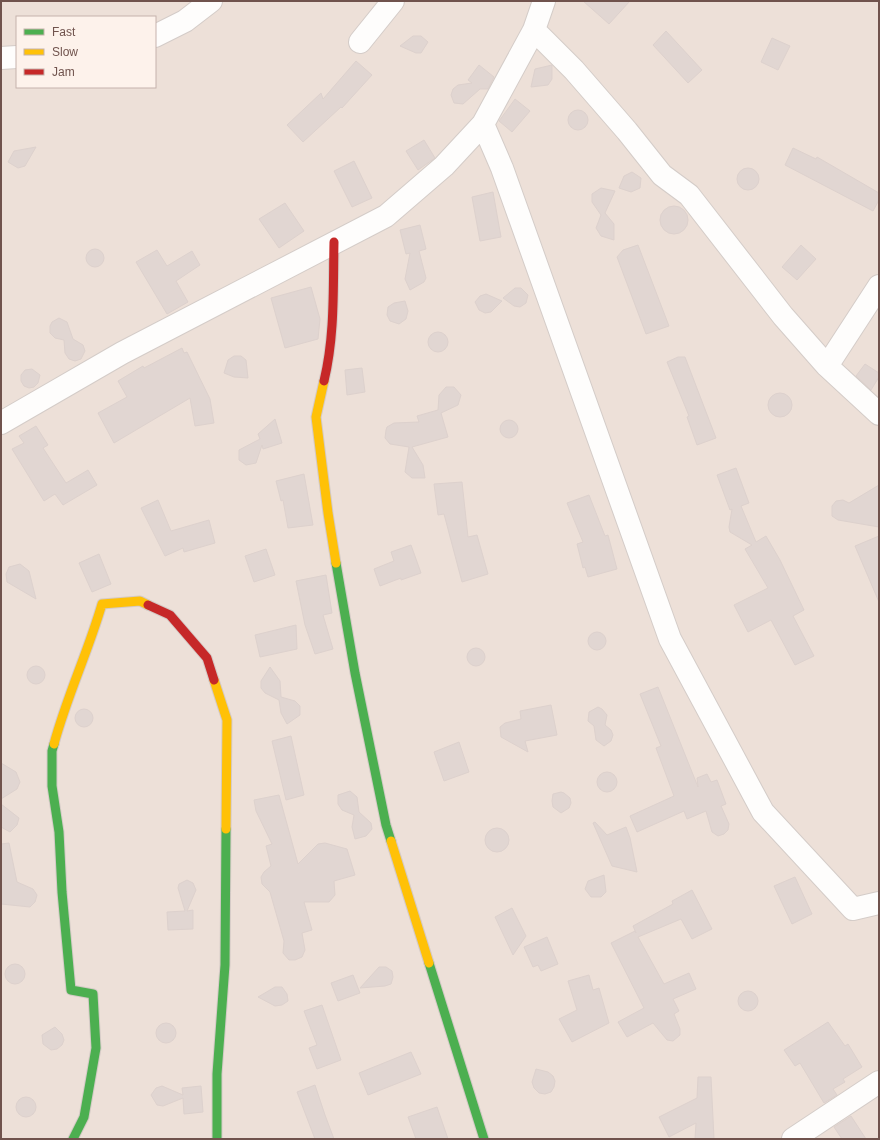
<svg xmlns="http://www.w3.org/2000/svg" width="880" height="1140" font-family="Helvetica,sans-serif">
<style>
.residential{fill:#ede0d8;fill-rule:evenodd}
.building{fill:#e1d6d2;stroke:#ddd1cd}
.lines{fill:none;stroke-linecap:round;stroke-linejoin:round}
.street-casing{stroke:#d4ccc8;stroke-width:24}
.fast-casing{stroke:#d4cac6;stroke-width:11}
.slow-casing{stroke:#d4cac6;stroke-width:11}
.jam-casing{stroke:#d4cac6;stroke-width:11}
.street{stroke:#fefdfc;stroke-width:22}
.fast{stroke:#4caf50;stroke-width:9}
.slow{stroke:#ffc107;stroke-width:9}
.jam{stroke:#c62828;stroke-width:9}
</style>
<rect width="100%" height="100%" fill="#f5efea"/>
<!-- residential -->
<path class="residential" d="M 1,1 L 879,1 L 879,1139 L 1,1139 ZM 17,17 L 155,17 L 155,87 L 17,87 Z"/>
<!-- building -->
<path class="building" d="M 583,1 L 630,1 L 609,24 Z
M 666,31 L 702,70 L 688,83 L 653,45 Z
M 413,36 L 421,36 L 428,42 L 421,53 L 416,53 L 400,46 Z
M 772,38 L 790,46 L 778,70 L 761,62 Z
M 356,61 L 372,75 L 342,108 L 341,107 L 303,142 L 287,125 L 321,93 L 323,99 Z
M 479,65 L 494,77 L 488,89 L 480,89 L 463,104 L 454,103 L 451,95 L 453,89 L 458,85 L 472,83 L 468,80 Z
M 552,65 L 552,79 L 548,85 L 531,87 L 535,69 Z
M 515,99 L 530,111 L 512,132 L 499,121 Z
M568 120a10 10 0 1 1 20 0a10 10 0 1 1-20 0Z
M 424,140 L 435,158 L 418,170 L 406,151 Z
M 36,147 L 25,166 L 18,168 L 8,162 L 14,151 Z
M 793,148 L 816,159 L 817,157 L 879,193 L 879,200 L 873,211 L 785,165 Z
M 354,161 L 372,198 L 352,207 L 334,171 Z
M737 179a11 11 0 1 1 22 0a11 11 0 1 1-22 0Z
M 632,172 L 641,178 L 640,188 L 631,192 L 619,188 L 624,176 Z
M 601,188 L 615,191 L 605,213 L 614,224 L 614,240 L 601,236 L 596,228 L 601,215 L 592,202 L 592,194 Z
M 493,192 L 501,237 L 480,241 L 472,197 Z
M 285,203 L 304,231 L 279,248 L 259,219 Z
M660 220a14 14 0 1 1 28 0a14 14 0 1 1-28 0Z
M 420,225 L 426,249 L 419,251 L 426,278 L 424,282 L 410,290 L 405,279 L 410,253 L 406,254 L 400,230 Z
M 638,245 L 669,326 L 646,334 L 617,257 L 623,250 Z
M 801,245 L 816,259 L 797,280 L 782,267 Z
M86 258a9 9 0 1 1 18 0a9 9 0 1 1-18 0Z
M 157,250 L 167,266 L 192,251 L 200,265 L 176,281 L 188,302 L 167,314 L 136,262 Z
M 311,287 L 320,319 L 318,339 L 285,348 L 271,298 Z
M 515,288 L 521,288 L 528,295 L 526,303 L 520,307 L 514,306 L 503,298 Z
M 486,294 L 502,301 L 491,312 L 485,313 L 479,310 L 475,302 L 480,296 Z
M 405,301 L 408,311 L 406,319 L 399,324 L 390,321 L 387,315 L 388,307 L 394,303 Z
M 59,318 L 67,322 L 73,339 L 83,345 L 85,351 L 81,359 L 75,361 L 69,359 L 65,353 L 64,340 L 55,338 L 50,333 L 50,326 L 52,322 Z
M428 342a10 10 0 1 1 20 0a10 10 0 1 1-20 0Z
M 182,348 L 184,353 L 187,352 L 210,399 L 214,423 L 195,426 L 190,398 L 114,443 L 98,413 L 127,397 L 118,381 L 143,366 L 144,368 Z
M 234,356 L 241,356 L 246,360 L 248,378 L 234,377 L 224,373 L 228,360 Z
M 678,357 L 685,357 L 716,438 L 697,445 L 687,417 L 689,416 L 667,362 Z
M 865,364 L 879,373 L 879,377 L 871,390 L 856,376 Z
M 362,368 L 365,392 L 347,395 L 345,370 Z
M 32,369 L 40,375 L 38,383 L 34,387 L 29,388 L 24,386 L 21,381 L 21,375 L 25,370 Z
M 446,387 L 454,387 L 461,395 L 458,405 L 441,413 L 448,437 L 412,447 L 423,465 L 425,478 L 412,478 L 405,472 L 409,447 L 390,444 L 385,438 L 386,430 L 387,427 L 394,423 L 419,422 L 417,416 L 438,410 L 439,395 Z
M768 405a12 12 0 1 1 24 0a12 12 0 1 1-24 0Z
M 275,419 L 282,443 L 263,449 L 262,445 L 256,463 L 246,465 L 239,460 L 239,450 L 260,439 L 258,434 Z
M500 429a9 9 0 1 1 18 0a9 9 0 1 1-18 0Z
M 36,426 L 48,445 L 43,448 L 66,483 L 88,470 L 97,485 L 63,505 L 55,494 L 44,501 L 12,449 L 24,443 L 19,436 Z
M 736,468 L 749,503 L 741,506 L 756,542 L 766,536 L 780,560 L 804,610 L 793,616 L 814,656 L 795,665 L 771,620 L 748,632 L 734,605 L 768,588 L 745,549 L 752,545 L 730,532 L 729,527 L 732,509 L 730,510 L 717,475 Z
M 304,474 L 313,525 L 288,528 L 283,500 L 281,501 L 276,481 Z
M 462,482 L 468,537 L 477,535 L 488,574 L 462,582 L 444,514 L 438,515 L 434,484 Z
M 879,485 L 879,527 L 838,520 L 832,516 L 832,506 L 836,501 L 843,500 L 849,503 Z
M 589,495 L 605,536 L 608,535 L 617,569 L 588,577 L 585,567 L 583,568 L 577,544 L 583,542 L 567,503 Z
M 158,500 L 171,531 L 209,520 L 215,543 L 184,552 L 183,548 L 165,556 L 141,508 Z
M 879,536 L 879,602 L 855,546 Z
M 411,545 L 421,573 L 401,580 L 401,578 L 380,586 L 374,569 L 394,561 L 391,552 Z
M 266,549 L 275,575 L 254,582 L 245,556 Z
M 99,554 L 111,584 L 92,592 L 79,563 Z
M 20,564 L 29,571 L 36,599 L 7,582 L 6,574 L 9,567 Z
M 326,575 L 332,613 L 323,615 L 333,649 L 315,654 L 305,625 L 296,581 Z
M 296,625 L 297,649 L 260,657 L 255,635 Z
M588 641a9 9 0 1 1 18 0a9 9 0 1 1-18 0Z
M467 657a9 9 0 1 1 18 0a9 9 0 1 1-18 0Z
M27 675a9 9 0 1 1 18 0a9 9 0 1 1-18 0Z
M 270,667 L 280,681 L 281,697 L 295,701 L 300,706 L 300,715 L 287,724 L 281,713 L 279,700 L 265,693 L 261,688 L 261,681 Z
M 658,687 L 698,787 L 697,778 L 707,774 L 711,782 L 717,780 L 726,804 L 721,806 L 729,824 L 728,830 L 724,834 L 718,836 L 712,832 L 706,811 L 687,819 L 684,811 L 637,832 L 630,816 L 674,796 L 656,748 L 661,746 L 640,694 Z
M 551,705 L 557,735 L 525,741 L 528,752 L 501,737 L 500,727 L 505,723 L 521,719 L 520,711 Z
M 598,707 L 602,709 L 607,715 L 605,725 L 611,730 L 613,735 L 611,741 L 604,746 L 596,740 L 594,726 L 588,721 L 589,712 Z
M75 718a9 9 0 1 1 18 0a9 9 0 1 1-18 0Z
M 291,736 L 304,795 L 286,800 L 272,741 Z
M 459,742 L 469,772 L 444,781 L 434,752 Z
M 1,763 L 16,772 L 20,782 L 17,789 L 1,799 Z
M597 782a10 10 0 1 1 20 0a10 10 0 1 1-20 0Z
M 350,791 L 357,797 L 359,812 L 371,823 L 372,829 L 366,836 L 355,839 L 352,827 L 354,815 L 342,810 L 338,804 L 338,795 Z
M 561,792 L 564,793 L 570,798 L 571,803 L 569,808 L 561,813 L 553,807 L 552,801 L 553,794 Z
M 279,795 L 298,864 L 318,844 L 325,843 L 347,849 L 355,875 L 334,881 L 335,895 L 329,902 L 304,902 L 312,930 L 302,933 L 305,950 L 302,957 L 295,960 L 289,960 L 283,953 L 284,941 L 270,892 L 262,884 L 261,877 L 264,872 L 271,866 L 266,846 L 272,844 L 256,811 L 254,800 Z
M 1,804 L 19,818 L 17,825 L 10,832 L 1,827 Z
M 595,822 L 607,835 L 626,827 L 630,838 L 637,872 L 612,866 L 593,823 Z
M485 840a12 12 0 1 1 24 0a12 12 0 1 1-24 0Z
M 9,843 L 17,882 L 33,889 L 37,895 L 35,902 L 30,907 L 1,904 L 1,844 Z
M 604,875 L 606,892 L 601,897 L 591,897 L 585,889 L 588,881 Z
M 795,877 L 812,914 L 792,924 L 774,886 Z
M 187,880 L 193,883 L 196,890 L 187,911 L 193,910 L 193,929 L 168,930 L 167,912 L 185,911 L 178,888 L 179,884 Z
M 692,890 L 712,929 L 692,939 L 681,919 L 638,937 L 664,984 L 689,973 L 696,989 L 673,999 L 679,1011 L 674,1014 L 680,1029 L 680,1035 L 673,1041 L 667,1040 L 653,1023 L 627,1037 L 618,1022 L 644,1008 L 611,943 L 635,931 L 636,933 L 633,926 L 673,904 L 672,901 Z
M 512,908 L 526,936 L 513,955 L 495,917 Z
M 547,937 L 558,964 L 541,971 L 538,965 L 533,967 L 524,947 Z
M5 974a10 10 0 1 1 20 0a10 10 0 1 1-20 0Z
M 379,967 L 386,967 L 392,971 L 393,977 L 391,984 L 385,986 L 360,988 Z
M 353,975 L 360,993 L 338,1001 L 331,983 Z
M 589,975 L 593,990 L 599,988 L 609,1023 L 572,1042 L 559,1019 L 577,1010 L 568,981 Z
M 275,987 L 282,987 L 287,994 L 288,1001 L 282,1005 L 275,1006 L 258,997 Z
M738 1001a10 10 0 1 1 20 0a10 10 0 1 1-20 0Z
M 322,1005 L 341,1060 L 317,1069 L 309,1048 L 317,1045 L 304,1011 Z
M 828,1022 L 845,1046 L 848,1044 L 862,1067 L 843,1079 L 845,1082 L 833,1089 L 837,1095 L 824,1103 L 800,1063 L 795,1066 L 784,1050 Z
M156 1033a10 10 0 1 1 20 0a10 10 0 1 1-20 0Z
M 55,1027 L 62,1034 L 64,1040 L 62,1045 L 57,1049 L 51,1050 L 43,1044 L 42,1035 Z
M 411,1052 L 421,1074 L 368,1095 L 359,1073 Z
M 536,1069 L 548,1072 L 553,1076 L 555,1081 L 554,1087 L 551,1092 L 545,1094 L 539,1093 L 534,1088 L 532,1082 Z
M 698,1077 L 711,1077 L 714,1139 L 695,1139 L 696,1123 L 669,1137 L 659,1117 L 697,1098 Z
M 315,1085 L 325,1115 L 334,1139 L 315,1139 L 297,1092 Z
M 162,1086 L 183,1095 L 182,1088 L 201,1086 L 203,1112 L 184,1114 L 183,1098 L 163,1106 L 157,1105 L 151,1095 L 156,1088 Z
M16 1107a10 10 0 1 1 20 0a10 10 0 1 1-20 0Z
M 437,1107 L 448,1139 L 416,1139 L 408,1117 Z
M 851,1116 L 866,1139 L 842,1139 L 834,1127 Z"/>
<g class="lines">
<defs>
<path id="street" d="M 534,30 L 574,70 L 627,131 L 662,175 L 689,195 L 783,316 L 827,366 L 879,414
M 155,36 L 185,21 L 211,1
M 360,42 L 393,1
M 1,58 L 17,57
M 483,124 L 502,168 L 670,639 L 763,812 L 853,909 L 879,903
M 827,366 L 879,286
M 1,423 L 122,353 L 386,216 L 444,166 L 483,124 L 534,30 L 544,1
M 793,1139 L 879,1082"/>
<path id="fast" d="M 336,563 L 355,673 L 386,825 L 391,841
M 54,744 L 52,751 L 52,786 L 59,832 L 62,892 L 71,990 L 93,994 L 96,1048 L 84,1117 L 73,1139
M 429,963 L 484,1139
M 217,1139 L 217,1074 L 225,965 L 226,829"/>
<path id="slow" d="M 324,381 L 316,417 L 328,513 L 336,563
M 214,680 L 227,720 L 226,829
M 54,744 C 67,696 88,652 102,604 L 140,601 L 148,605
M 391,841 L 429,963"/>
<path id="jam" d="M 324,381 C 335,336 333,288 334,242
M 148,605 L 170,615 L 207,658 L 214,680"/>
</defs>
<!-- street casing -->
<use href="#street" class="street-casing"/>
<!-- fast casing -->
<use href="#fast" class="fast-casing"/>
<!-- slow casing -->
<use href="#slow" class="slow-casing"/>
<!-- jam casing -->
<use href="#jam" class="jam-casing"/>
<!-- street -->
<use href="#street" class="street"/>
<!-- fast -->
<use href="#fast" class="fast"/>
<!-- slow -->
<use href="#slow" class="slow"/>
<!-- jam -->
<use href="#jam" class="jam"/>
</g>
<!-- border -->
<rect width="880" height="1140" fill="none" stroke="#70534d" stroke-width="4"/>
<!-- legend -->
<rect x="16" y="16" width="140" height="72" fill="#fdf2eb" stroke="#c5b2ac"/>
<rect x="24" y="29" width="20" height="6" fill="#4caf50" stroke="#c5b2ac"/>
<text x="52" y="36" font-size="12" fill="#70534d">Fast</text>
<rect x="24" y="49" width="20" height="6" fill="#ffc107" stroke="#c5b2ac"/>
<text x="52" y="56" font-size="12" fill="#70534d">Slow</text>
<rect x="24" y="69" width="20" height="6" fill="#c62828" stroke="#c5b2ac"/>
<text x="52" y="76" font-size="12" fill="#70534d">Jam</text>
</svg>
